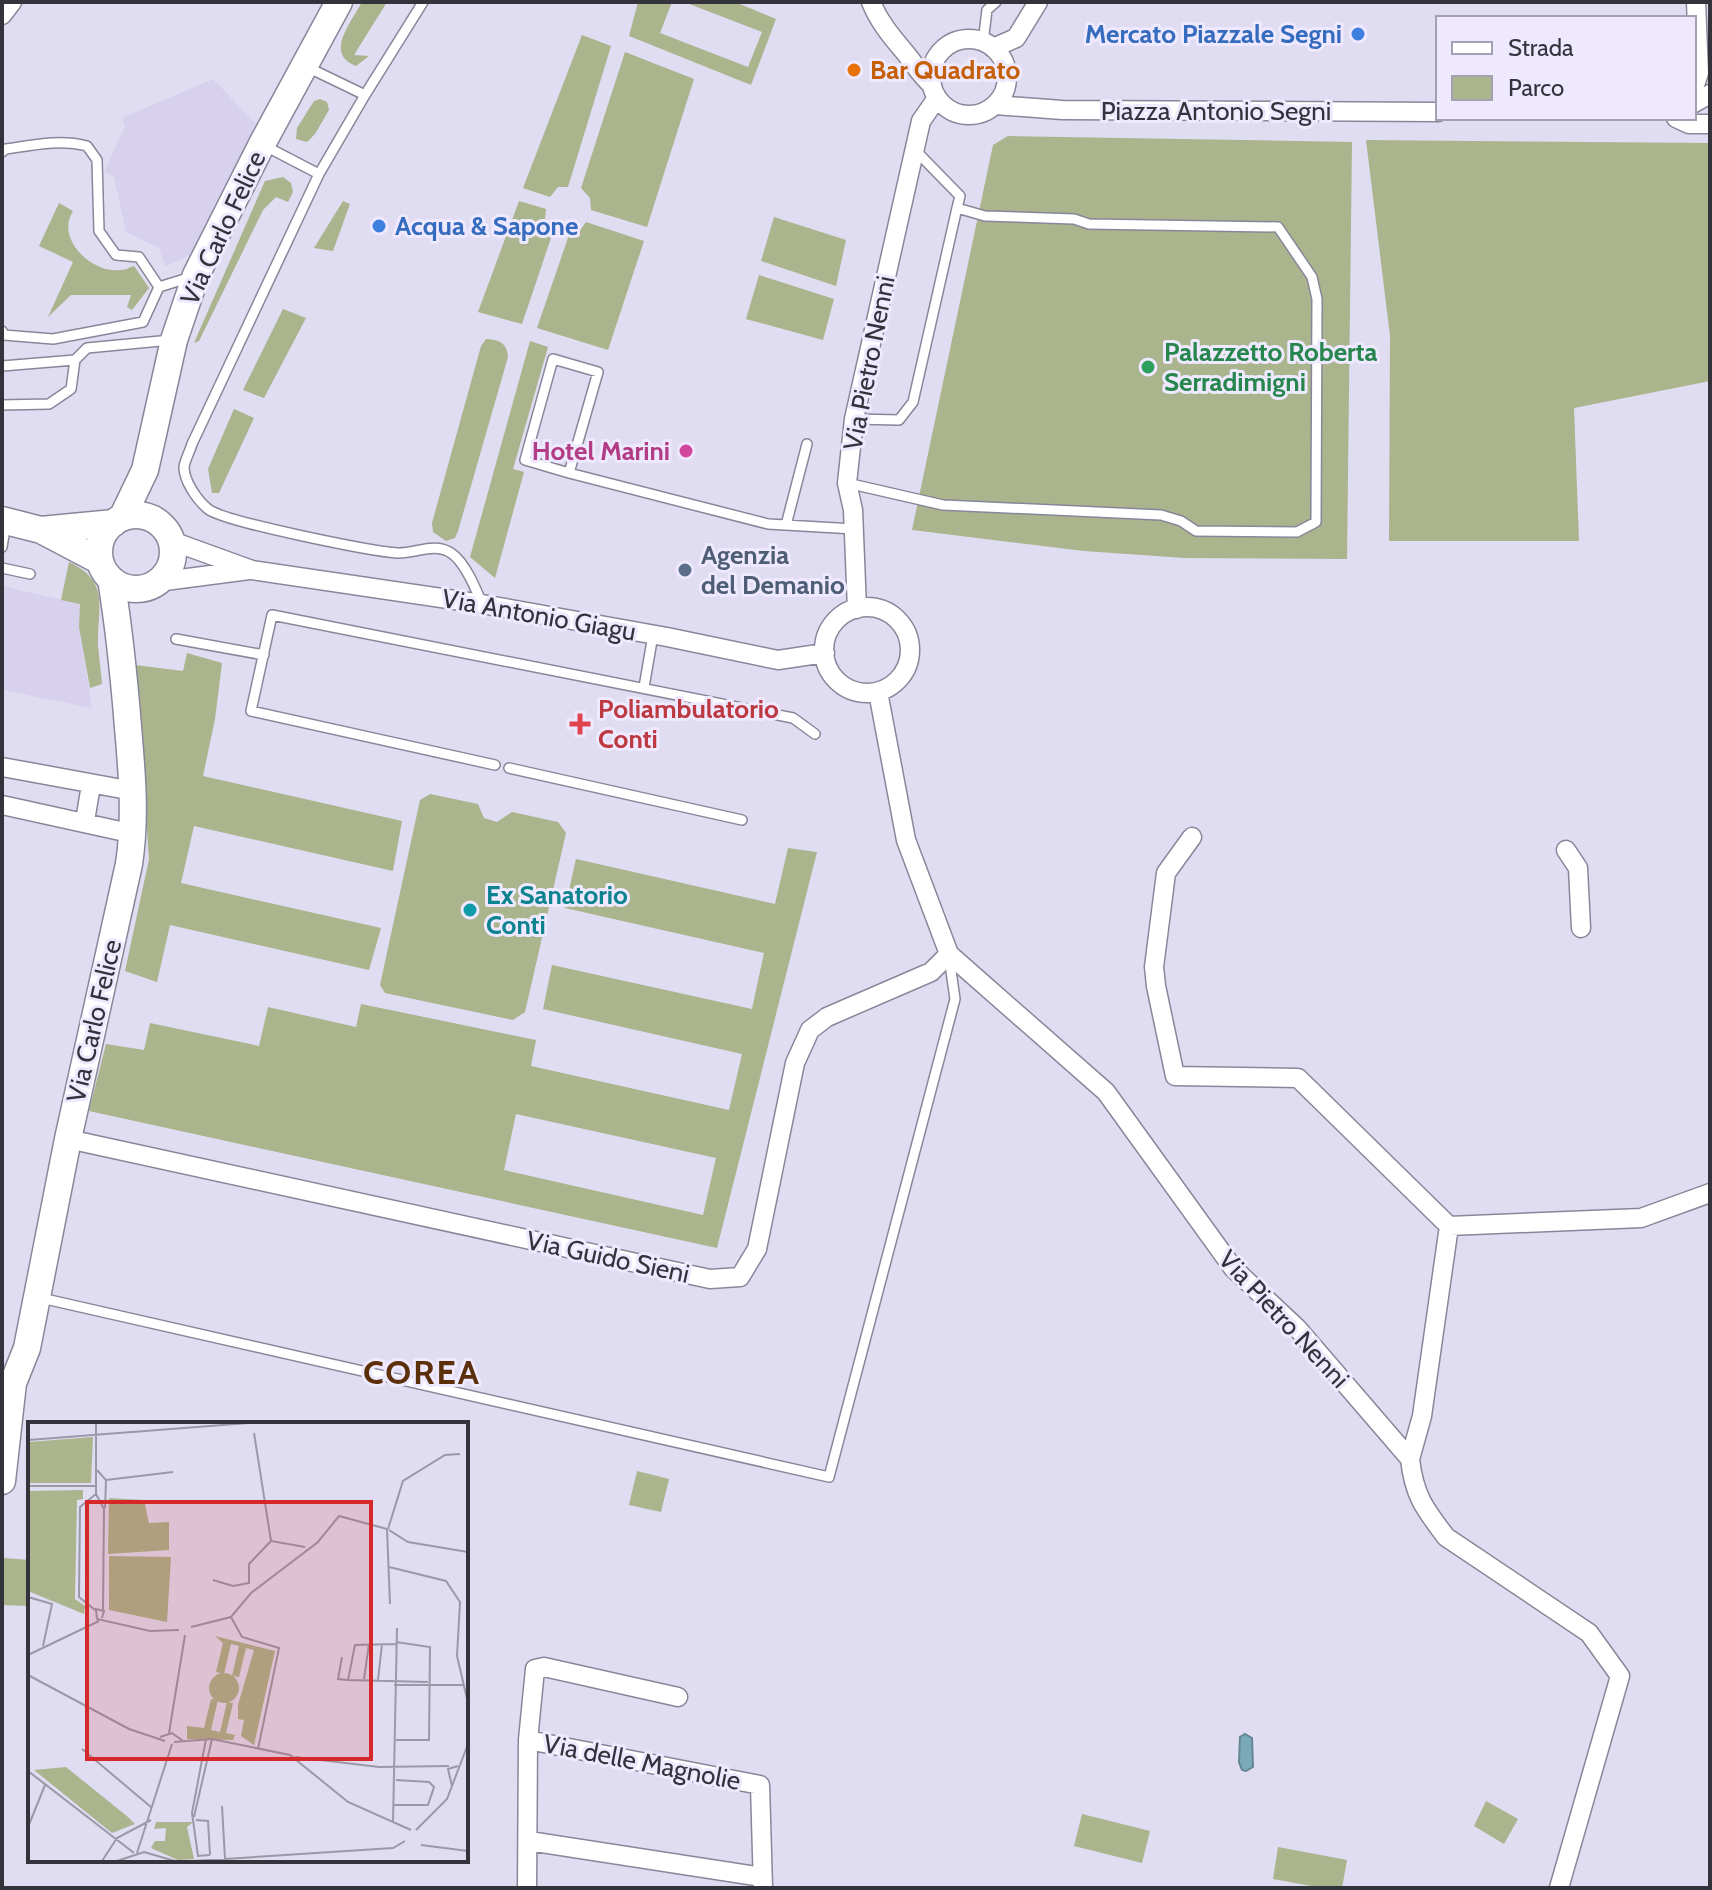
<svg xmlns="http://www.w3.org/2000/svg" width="1712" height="1890" font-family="Cabin,sans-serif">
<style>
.built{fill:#d7d1ed}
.green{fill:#aab48d;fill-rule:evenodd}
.water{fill:#7aaab9;stroke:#658693;stroke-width:2}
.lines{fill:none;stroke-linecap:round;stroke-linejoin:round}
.lane-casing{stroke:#8a869a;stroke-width:12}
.street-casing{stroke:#8a869a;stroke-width:21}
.secondary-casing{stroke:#8a869a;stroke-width:29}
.lane{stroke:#fff;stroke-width:9}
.street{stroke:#fff;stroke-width:18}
.secondary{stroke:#fff;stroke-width:26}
.shop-dot{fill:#3f7fe0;stroke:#eee9ff;stroke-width:3}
.food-dot{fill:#e8710a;stroke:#eee9ff;stroke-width:3}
.leisure-dot{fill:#2e9e5b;stroke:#eee9ff;stroke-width:3}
.hotel-dot{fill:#d1479c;stroke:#eee9ff;stroke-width:3}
.service-dot{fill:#5c6f8a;stroke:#eee9ff;stroke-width:3}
.health-dot{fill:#e0444e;stroke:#eee9ff;stroke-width:3}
.culture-dot{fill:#0f9aa8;stroke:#eee9ff;stroke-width:3}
.labels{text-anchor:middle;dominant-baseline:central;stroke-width:6;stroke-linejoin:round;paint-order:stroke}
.shop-label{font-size:26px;font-weight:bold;fill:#366cbe;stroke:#eee9ff;text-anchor:end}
.food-label{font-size:26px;font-weight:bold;fill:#c56008;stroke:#eee9ff;text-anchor:start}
.street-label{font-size:26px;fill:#34323a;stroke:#eee9ff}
.leisure-label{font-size:26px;font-weight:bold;fill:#27864d;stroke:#eee9ff;text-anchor:start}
.hotel-label{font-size:26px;font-weight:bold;fill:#b23c85;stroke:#eee9ff;text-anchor:end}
.service-label{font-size:26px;font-weight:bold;fill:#4e5e75;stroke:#eee9ff;text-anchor:start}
.health-label{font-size:26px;font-weight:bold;fill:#be3a42;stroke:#eee9ff;text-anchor:start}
.culture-label{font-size:26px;font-weight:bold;fill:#0d838f;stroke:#eee9ff;text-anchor:start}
.district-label{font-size:34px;font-weight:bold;letter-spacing:2px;fill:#5b2f0a;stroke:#eee9ff}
.inset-road{fill:none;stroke:#9b98a8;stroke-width:2}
.view{fill:#d62828;fill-opacity:0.15;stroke:#d62828;stroke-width:4}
.inset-edge{fill:none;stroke:#34323a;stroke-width:4}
</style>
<rect width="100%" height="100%" fill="#e0dcf1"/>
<!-- built -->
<path class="built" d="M 213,79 L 258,126 L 200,251 L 165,266 L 159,248 L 126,232 L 114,177 L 104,172 L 125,126 L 122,118 Z
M 2,586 L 80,604 L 79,627 L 92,708 L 2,690 Z"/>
<!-- green -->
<path class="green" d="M 362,2 L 387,2 L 354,55 L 369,56 L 356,66 C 324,54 351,23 362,2 Z
M 638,2 L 672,2 L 660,33 L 748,67 L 762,32 L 684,2 L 735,2 L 776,19 L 751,85 L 629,36 Z
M 582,35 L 611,46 L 568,187 L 558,187 L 550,197 L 523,188 Z
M 625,52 L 694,79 L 647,227 L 591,210 L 590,198 L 581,188 Z
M 320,99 L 327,102 L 329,110 L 315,134 L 307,142 L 296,139 L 297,128 L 314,101 Z
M 1008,136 L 1352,142 L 1347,559 L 1185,558 L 1084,551 L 912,530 L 993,145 Z
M 1366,140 L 1710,143 L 1710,381 L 1574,408 L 1579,541 L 1389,541 L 1390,336 Z
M 283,177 L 291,183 L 293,192 L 288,202 L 276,197 L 263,210 L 199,341 L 194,343 L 265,181 Z
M 343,201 L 350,204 L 333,251 L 314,248 Z
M 519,201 L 546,209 L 545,220 L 554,229 L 522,324 L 478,312 Z
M 59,203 L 73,211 C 55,239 92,274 121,270 C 126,270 130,267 134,266 L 149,288 L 132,310 L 127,307 L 131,295 L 71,295 L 48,317 L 73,262 L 39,246 Z
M 774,217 L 846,240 L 836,286 L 761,261 Z
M 586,222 L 644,241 L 608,350 L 537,328 L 570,232 L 581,229 Z
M 759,275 L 834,299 L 823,340 L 746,319 Z
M 283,309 L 306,318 L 264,398 L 243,390 Z
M 486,339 C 500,340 507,343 508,357 L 458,531 L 455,538 L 446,541 L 433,532 L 432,523 L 481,346 Z
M 530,341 L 548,347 L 513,469 L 524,472 L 495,578 L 470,557 Z
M 234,409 L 254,418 L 219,493 L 212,493 L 208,469 Z
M 69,562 C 111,582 97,607 98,645 C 99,658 101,671 102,684 L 90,688 L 79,627 L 80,604 L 61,600 Z
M 187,653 L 222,663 L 215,719 L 203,776 L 402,821 L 393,871 L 194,826 L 181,883 L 381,928 L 369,970 L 170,925 L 157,982 L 125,971 L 149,859 L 135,665 L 183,671 Z
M 430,794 L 478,804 L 484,818 L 497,822 L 512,812 L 558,822 L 566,833 L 525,1012 L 513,1020 L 385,993 L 380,985 L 420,800 Z
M 788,848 L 817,852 L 717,1248 L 89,1111 L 106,1044 L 144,1050 L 150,1023 L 259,1046 L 268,1007 L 356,1027 L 361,1004 L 536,1040 L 531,1066 L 729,1110 L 742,1054 L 543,1009 L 552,965 L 752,1009 L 764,953 L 565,908 L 576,859 L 775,904 ZM 516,1114 L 716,1158 L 703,1215 L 504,1170 Z
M 637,1471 L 669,1479 L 661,1512 L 629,1505 Z
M 4,1558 L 30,1560 L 30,1606 L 2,1605 Z
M 1486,1801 L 1518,1819 L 1504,1844 L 1474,1826 Z
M 1082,1814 L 1150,1831 L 1142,1863 L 1074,1846 Z
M 1278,1847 L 1347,1860 L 1342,1888 L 1322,1888 L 1273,1879 Z"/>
<!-- water -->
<path class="water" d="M 1245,1734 L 1252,1738 L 1253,1767 L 1246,1771 L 1242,1770 L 1239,1762 L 1240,1737 Z"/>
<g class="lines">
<defs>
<path id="lane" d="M 983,42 L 987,10 L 996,2
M 307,67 L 365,95
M 265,146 L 319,174 L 192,444 C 190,451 185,460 184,467 C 184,481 197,500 208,509 C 224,522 371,551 397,553 C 415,554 434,542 451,553 C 465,562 476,589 482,604
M 2,152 L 6,149 C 33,145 60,139 87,146 L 97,160 L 99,231 L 116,255 L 139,257 L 159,287
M 319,174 L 365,95 L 423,2
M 2,331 L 4,335 L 53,339 L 143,322 L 159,287 L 191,277
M 553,359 L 598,372 L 569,473 L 525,460 Z
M 2,366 L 75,360
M 2,405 L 49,404 L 71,389 L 75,360 L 87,348 L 171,340
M 854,419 L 899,420 L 913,402 L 957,208 L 960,196 L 915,150
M 569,473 L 768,524 L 854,529
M 847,483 L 943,505 L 1161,515 L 1181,521 L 1196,531 L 1297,532 L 1316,522 L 1317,299 L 1312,277 L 1278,227 L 1089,224 L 1074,219 L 985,216 L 957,208
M 786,525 L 807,444
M 2,547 L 6,523
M 2,568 L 30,574
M 176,639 L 264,655
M 644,687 L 653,635
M 495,765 L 251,711 L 272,615 L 793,718 L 815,734
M 509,768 L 742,820
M 41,1298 L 829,1477 L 955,999 L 949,957"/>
<path id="street" d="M 871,2 C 880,24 893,38 907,55 C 916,66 921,76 932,85
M 2,15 L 12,2
M931 77a38 38 0 1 1 76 0a38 38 0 1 1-76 0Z
M 993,48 L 1016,38 L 1038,2
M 1694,88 L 1699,73 L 1696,2
M 1694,103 L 1710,94
M 995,105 L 1062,110 L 1438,112
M 1676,118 L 1689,124 L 1710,124
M 172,541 L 252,570 L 482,604 L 667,637 L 778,660 L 825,653
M 157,582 L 249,570
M824 650a43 43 0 1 1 86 0a43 43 0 1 1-86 0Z
M 857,609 L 853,510 L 847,483 L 854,419 L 921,121 L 937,98
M 878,692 L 906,840 L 949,954 L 1106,1092 L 1233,1268 L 1298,1329 L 1410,1459 C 1414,1495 1424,1508 1446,1537 L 1589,1633 L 1620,1676 L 1559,1888
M 2,767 L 133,791
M 2,805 L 134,834
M 85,821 L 91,785
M 1192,837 L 1166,873 L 1154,967 L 1156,986 L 1175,1076 L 1298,1078 L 1449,1226
M 1566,850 L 1578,868 L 1581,928
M 68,1139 L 710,1279 L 740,1277 L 757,1249 L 795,1063 L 810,1030 L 827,1017 L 931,972 L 949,954
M 1410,1459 L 1422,1416 L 1449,1226 L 1641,1218 L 1710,1193
M 528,1740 L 535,1669 L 544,1667 L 678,1697
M 529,1841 L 762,1877
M 527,1888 L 528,1740 L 760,1785 L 763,1888"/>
<path id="secondary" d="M99 552a37 37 0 1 1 74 0a37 37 0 1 1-74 0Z
M 122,518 L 145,470 L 174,340 L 196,275 L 262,144 L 339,2
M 2,520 L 41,530 L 100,561
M 41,530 L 114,523
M 2,1397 L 13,1383 L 27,1348 L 68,1139 L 129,864 C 136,818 132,773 128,727 C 124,677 119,628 111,579
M 2,1481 L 13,1383"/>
</defs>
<!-- lane casing -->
<use href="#lane" class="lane-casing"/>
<!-- street casing -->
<use href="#street" class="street-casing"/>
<!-- secondary casing -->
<use href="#secondary" class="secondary-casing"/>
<!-- lane -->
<use href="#lane" class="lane"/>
<!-- street -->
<use href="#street" class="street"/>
<!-- secondary -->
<use href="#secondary" class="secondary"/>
</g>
<!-- markers -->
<g class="shop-dot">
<circle cx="1358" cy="34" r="8"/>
<circle cx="379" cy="226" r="8"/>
</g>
<circle class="food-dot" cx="854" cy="70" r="8"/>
<circle class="leisure-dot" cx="1148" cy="367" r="8"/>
<circle class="hotel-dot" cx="686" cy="451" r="8"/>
<circle class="service-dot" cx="685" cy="570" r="8"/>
<path class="health-dot" d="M576 712h8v8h8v8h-8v8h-8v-8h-8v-8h8z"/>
<circle class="culture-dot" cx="470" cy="910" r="8"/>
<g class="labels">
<!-- shop labels -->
<g class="shop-label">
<text x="1342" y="34">Mercato Piazzale Segni</text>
<text x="395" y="226" text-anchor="start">Acqua &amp; Sapone</text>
</g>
<!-- food labels -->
<g class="food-label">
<text x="870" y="70">Bar Quadrato</text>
</g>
<!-- street labels -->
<g class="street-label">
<text x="1216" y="111">Piazza Antonio Segni</text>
<text transform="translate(223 228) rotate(-65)">Via Carlo Felice</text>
<text transform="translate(869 363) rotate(-79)">Via Pietro Nenni</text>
<text transform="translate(539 615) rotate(10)">Via Antonio Giagu</text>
<text transform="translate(94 1021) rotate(-77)">Via Carlo Felice</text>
<text transform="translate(608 1257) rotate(12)">Via Guido Sieni</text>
<text transform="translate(1284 1319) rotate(47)">Via Pietro Nenni</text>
<text transform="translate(642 1762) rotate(11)">Via delle Magnolie</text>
</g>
<!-- leisure labels -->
<g class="leisure-label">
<text x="1164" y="352">Palazzetto Roberta<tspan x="1164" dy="30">Serradimigni</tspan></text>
</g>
<!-- hotel labels -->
<g class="hotel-label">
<text x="670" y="451">Hotel Marini</text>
</g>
<!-- service labels -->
<g class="service-label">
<text x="701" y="555">Agenzia<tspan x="701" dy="30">del Demanio</tspan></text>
</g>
<!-- health labels -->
<g class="health-label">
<text x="598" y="709">Poliambulatorio<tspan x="598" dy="30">Conti</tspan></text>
</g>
<!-- culture labels -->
<g class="culture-label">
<text x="486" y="895">Ex Sanatorio<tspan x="486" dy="30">Conti</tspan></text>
</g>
<!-- district labels -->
<g class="district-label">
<text x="422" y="1372">COREA</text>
</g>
</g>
<!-- overview -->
<g transform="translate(28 1422)">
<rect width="440" height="440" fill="#e0dcf1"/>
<path d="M 65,15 L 63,61 L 2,61 L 1,20 ZM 55,68 L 55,77 L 49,78 L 47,177 L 57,184 L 56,192 L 0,169 L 0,69 ZM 81,76 L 116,78 L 121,101 L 141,100 L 141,128 L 80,132 ZM 81,134 L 143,135 L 139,200 L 81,188 ZM 187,214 L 247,229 L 226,323 L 213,314 L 216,298 L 210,297 L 210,283 L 226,228 L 218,226 L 211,255 L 204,254 L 211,224 L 203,222 L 196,252 L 188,250 L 195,221 ZM181 266a15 15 0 1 1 30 0a15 15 0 1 1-30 0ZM 183,277 L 190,278 L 183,308 L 192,310 L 199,280 L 205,281 L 198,311 L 207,313 L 205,318 L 159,317 L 159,304 L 176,306 ZM 38,345 L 100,395 L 107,402 L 84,411 L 6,348 ZM 128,400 L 165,400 L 159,405 L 166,437 L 150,438 L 123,426 L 127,419 L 137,419 L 138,406 L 126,407 Z" fill="#aab48d"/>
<path class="inset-road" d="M 68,1 L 68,72 L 76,87 L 75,188M 226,11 L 243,119 L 277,125M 0,18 L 221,1M 69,48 L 78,58 L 77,86M 78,58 L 145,50M 0,64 L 68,64M 359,107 L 362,182M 360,107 L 375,59 L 417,33 L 432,32M 361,108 L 380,120 L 440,130M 361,145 L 418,159 L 432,180 L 429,234 L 440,281M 185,158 L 205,164 L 221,161 L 221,142 L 243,119M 0,175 L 24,182 L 15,224M 67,188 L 51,175 L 52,85 L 68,72M 203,195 L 214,215 L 251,226 L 230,327M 74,196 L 76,189 L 68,187 L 69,197 L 122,209 L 151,208M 163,205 L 203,195 L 223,171 L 290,120 L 311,94 L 359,107M 368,222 L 327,223 L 320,258 L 400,260M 0,233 L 71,199M 314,235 L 310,257 L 320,258M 0,253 L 101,307 L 137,319M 336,257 L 341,222M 350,258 L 354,222M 366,263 L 436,263M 141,311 L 157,213M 132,315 L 144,311 L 155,319M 178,317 L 164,391 L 170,434 L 182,433M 368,318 L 401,318 L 402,225 L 368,220M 146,320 L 184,317 L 262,333 L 320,380 L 383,408M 54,327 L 123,385M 267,335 L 351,345 L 421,344M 0,349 L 106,431M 424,364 L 420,347 L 430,344M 366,383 L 400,383 L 406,365 L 401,360 L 368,358M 194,384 L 197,437M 166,395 L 184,317M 168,398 L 180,399 L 182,433M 365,401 L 369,206M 0,405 L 17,363M 388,408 L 419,377 L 440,322M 393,423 L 440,429M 109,431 L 144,322M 74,439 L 89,416 L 123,398M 89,439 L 116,430 L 147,439M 165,439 L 365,426 L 377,419"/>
<path class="view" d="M 59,80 L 343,80 L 343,337 L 59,337 Z"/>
<rect width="440" height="440" class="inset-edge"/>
</g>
<!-- border -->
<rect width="1712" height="1890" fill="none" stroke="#34323a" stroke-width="8"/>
<!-- legend -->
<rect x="1436" y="16" width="260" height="104" fill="#eee9ff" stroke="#a4a0b0" stroke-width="2"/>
<rect x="1452" y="42" width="40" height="12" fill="#ffffff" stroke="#a4a0b0" stroke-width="2"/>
<text x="1508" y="56" font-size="24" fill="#34323a">Strada</text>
<rect x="1452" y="76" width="40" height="24" fill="#aab48d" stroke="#a4a0b0" stroke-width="2"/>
<text x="1508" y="96" font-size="24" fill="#34323a">Parco</text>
</svg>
